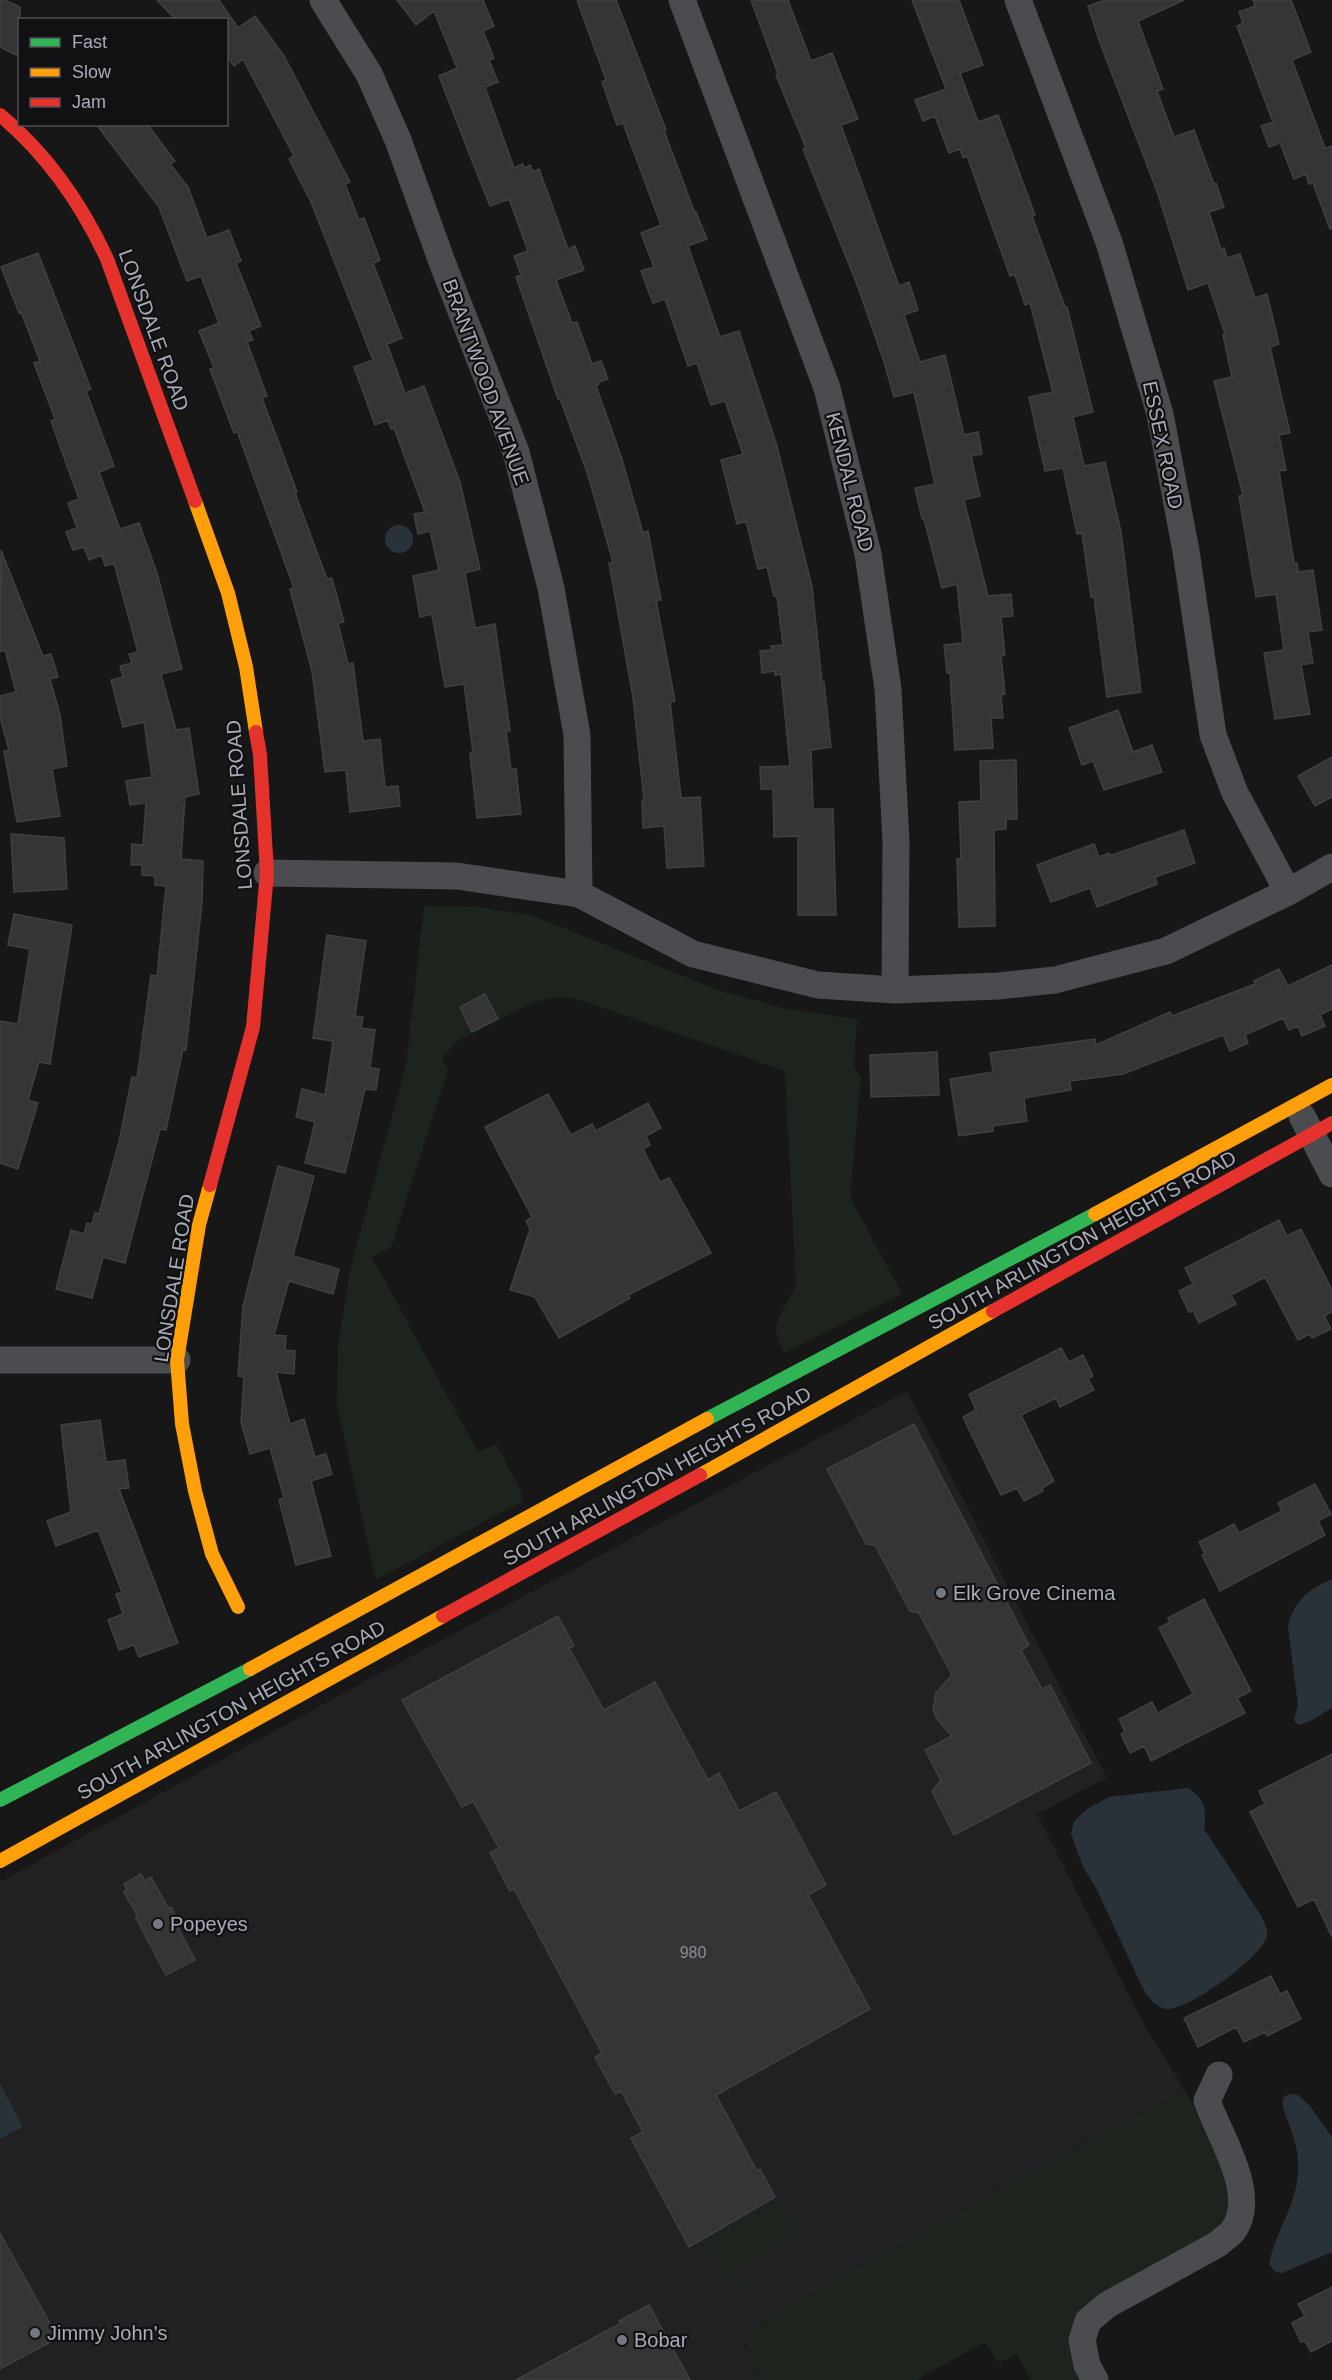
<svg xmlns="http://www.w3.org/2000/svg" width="1332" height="2380" font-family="Helvetica,sans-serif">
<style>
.built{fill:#212123}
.green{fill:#1d241e}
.water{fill:#2a3239}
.building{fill:#353536;stroke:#3f4043;stroke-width:1.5}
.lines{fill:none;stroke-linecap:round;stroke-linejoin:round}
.street{stroke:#4b4c50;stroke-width:27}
.fast{stroke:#30b455;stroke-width:14}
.slow{stroke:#ff9f0a;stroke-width:14}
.jam{stroke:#e5322d;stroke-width:14}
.poi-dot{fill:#757880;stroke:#111113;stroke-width:2}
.labels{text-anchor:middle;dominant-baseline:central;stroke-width:4.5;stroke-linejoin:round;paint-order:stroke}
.number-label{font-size:16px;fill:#8b8f98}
.street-label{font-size:20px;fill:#a8adb8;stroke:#111113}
.poi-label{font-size:20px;fill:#a8adb8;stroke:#111113;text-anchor:start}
</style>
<rect width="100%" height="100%" fill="#171717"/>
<!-- built -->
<path class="built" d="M 907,1391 L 1107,1778 L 1037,1814 L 1146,2028 L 1185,2090 L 759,2322 L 745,2346 L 757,2380 L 0,2380 L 0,1882 L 367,1680 Z"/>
<!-- green -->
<path class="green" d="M 424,906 L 477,907 L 531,915 L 718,990 L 783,1008 L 857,1019 L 854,1066 L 861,1079 L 850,1197 L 902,1294 L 784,1353 L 776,1333 L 777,1320 L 796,1286 L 785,1071 L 574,998 L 555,997 L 532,1003 L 457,1041 L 442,1058 L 448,1070 L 391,1247 L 372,1257 L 478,1452 L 496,1444 L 520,1489 L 523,1501 L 376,1580 L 337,1405 L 338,1346 L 351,1266 L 406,1065 Z
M 1185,2090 L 1229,2178 L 1233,2204 L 1226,2222 L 1072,2335 L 1070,2354 L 1079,2380 L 1031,2380 L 1017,2354 L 1001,2362 L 997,2361 L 985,2342 L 916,2380 L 757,2380 C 748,2354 738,2345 759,2322 Z
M 778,2201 L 797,2235 L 736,2269 L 745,2286 L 743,2290 L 733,2293 L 705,2242 Z"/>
<!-- water -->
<path class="water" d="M385 539a14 14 0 1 1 28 0a14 14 0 1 1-28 0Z
M 1332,1579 L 1332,1708 C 1319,1715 1313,1722 1298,1725 L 1294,1720 L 1298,1705 L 1288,1627 C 1293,1601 1309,1589 1332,1579 Z
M 1188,1788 C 1205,1799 1207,1810 1204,1829 L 1260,1914 C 1264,1921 1268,1928 1267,1936 C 1264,1956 1187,2011 1167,2009 C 1157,2008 1151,2000 1145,1993 L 1096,1888 L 1083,1867 L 1071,1834 L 1074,1821 L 1087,1809 L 1109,1797 Z
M 0,2083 L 23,2127 L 0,2139 Z
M 1289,2094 L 1298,2095 L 1310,2106 L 1332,2137 L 1332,2252 L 1282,2273 L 1275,2272 L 1269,2264 C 1278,2223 1304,2197 1297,2152 C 1295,2136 1286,2120 1282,2103 L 1284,2097 Z"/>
<!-- building -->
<path class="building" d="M 0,0 L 5,0 L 20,7 L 20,57 L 0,47 Z
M 157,0 L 219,0 L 238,28 L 255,16 L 284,56 L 350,182 L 345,184 L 359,220 L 364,218 L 380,260 L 373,263 L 402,338 L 387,344 L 405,393 L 424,386 L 460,482 L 480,569 L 465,573 L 475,628 L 495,624 L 510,731 L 506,732 L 511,769 L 516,769 L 521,814 L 477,818 L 470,753 L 473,752 L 464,684 L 445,687 L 432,614 L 420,617 L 413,576 L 439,570 L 430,531 L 418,534 L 414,514 L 425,512 L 394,428 L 391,429 L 388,420 L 375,425 L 354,367 L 373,360 L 311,202 L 289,159 L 294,156 L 243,59 L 234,66 L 226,55 L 226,20 L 176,20 Z
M 397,0 L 483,0 L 494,26 L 483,31 L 494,58 L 489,60 L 498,82 L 485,87 L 514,168 L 523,164 L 524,168 L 530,165 L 533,172 L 539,169 L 568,249 L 575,246 L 584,270 L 556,280 L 572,323 L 577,322 L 592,364 L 601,361 L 608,379 L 599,382 L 599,384 L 596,386 L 621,456 L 643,533 L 648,531 L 661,600 L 656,600 L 675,701 L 670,702 L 681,798 L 700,797 L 704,866 L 667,868 L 664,826 L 643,828 L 642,800 L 644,800 L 633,697 L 609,563 L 613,562 L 587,472 L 560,399 L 558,399 L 516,277 L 521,275 L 514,256 L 528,251 L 509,199 L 490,206 L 476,171 L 439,76 L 457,68 L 434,11 L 416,25 Z
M 577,0 L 616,0 L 666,130 L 664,131 L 695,213 L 696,212 L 707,239 L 688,246 L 720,337 L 739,331 L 777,446 L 812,587 L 822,682 L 824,682 L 831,747 L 811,750 L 813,809 L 833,809 L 836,915 L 798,915 L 798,836 L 774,837 L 773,789 L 761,789 L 760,767 L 790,766 L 781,674 L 775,675 L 775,671 L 762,673 L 760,651 L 772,650 L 771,646 L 783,645 L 777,596 L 774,596 L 767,567 L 758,569 L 746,521 L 737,524 L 721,460 L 743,454 L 725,401 L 711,405 L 697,363 L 688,366 L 665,299 L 653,303 L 641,271 L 654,267 L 641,233 L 661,225 L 623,123 L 617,125 L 602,82 L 606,80 Z
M 751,0 L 788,0 L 811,61 L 832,53 L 858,119 L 841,125 L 899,286 L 909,282 L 918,310 L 904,315 L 920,362 L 945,355 L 964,435 L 978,432 L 982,454 L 971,456 L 980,496 L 964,500 L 988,596 L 1011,594 L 1013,616 L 1001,617 L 1005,655 L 1001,656 L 1005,694 L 1001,695 L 1003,718 L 991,718 L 993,748 L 955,750 L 950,673 L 947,673 L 944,645 L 963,643 L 957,584 L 942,588 L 924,519 L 922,519 L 915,488 L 935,484 L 914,392 L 894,397 L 884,362 L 858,287 L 803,149 L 806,148 L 776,75 L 778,74 Z
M 912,0 L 959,0 L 983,65 L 960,73 L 978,122 L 998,115 L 1035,215 L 1032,216 L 1065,307 L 1067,307 L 1093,412 L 1073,417 L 1084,466 L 1105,462 L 1121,532 L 1141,692 L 1107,697 L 1094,597 L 1091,597 L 1082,533 L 1077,534 L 1063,468 L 1045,471 L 1029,397 L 1053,392 L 1030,303 L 1025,305 L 1015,275 L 1010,276 L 967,156 L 963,158 L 960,149 L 949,153 L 935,116 L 923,121 L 915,100 L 946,89 Z
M 1105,0 L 1184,0 L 1138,21 L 1163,89 L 1157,91 L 1174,137 L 1194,130 L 1214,184 L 1216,183 L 1224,207 L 1209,212 L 1221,249 L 1224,248 L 1227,258 L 1240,254 L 1255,298 L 1267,294 L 1279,344 L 1270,347 L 1290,433 L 1279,435 L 1286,470 L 1279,471 L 1294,563 L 1297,563 L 1298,572 L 1313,570 L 1322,630 L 1308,632 L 1313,663 L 1301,665 L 1310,714 L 1275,719 L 1264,653 L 1284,650 L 1276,594 L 1256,597 L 1239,496 L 1243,495 L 1214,381 L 1232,377 L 1223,335 L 1225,334 L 1208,283 L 1188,290 L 1157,191 L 1100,43 L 1088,6 Z
M 1253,0 L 1291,0 L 1311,52 L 1292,60 L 1325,148 L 1332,146 L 1332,229 L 1330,229 L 1313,183 L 1309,184 L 1306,174 L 1294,179 L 1280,143 L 1269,147 L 1261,126 L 1273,122 L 1237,26 L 1243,23 L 1239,12 L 1255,6 Z
M 96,124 L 147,124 L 175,161 L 170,164 L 188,187 L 207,238 L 229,230 L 241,261 L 236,263 L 261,326 L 249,331 L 253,340 L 247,342 L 267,396 L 262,398 L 297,492 L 295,493 L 327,579 L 332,578 L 344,622 L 338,623 L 348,664 L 353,663 L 363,741 L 380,739 L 385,787 L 398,786 L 400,806 L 350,812 L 346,770 L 325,772 L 312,671 L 290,589 L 294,588 L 237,431 L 234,433 L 210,369 L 214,368 L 199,331 L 219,323 L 201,276 L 187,281 L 159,207 Z
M 38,253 L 91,389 L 86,391 L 114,466 L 99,472 L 120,529 L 139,523 L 157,573 L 182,669 L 161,674 L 176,730 L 189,728 L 199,794 L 185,797 L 181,859 L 203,861 L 202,902 L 186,1050 L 183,1049 L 166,1130 L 160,1129 L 125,1263 L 103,1257 L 92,1298 L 56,1289 L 71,1230 L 84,1234 L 87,1223 L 92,1224 L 95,1213 L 99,1214 L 119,1142 L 132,1077 L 137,1078 L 151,975 L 157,976 L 166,886 L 155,885 L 155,876 L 142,875 L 142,865 L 131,865 L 132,844 L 143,845 L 146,803 L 130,805 L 126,781 L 152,777 L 144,722 L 123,727 L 111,680 L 123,677 L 120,666 L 132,663 L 129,654 L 138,652 L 114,563 L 105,566 L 102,555 L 89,560 L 84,547 L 73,550 L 66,532 L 77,528 L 68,503 L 79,499 L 51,421 L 55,419 L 34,363 L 40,361 L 21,312 L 19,313 L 1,267 Z
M 1,550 L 43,656 L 51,654 L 58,677 L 50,679 L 60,715 L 67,766 L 52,769 L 60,816 L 17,822 L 4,751 L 9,750 L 0,717 L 0,696 L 16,692 L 5,650 L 0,652 Z
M 1118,710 L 1133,752 L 1152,745 L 1162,772 L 1104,790 L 1093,761 L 1082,765 L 1069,728 Z
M 1332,757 L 1332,797 L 1315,806 L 1298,776 Z
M 1016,760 L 1017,819 L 1006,819 L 1006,829 L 994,830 L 995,926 L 959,927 L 957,859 L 961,859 L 959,802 L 981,801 L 980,761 Z
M 1184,830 L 1195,863 L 1155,877 L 1157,884 L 1097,907 L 1090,888 L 1051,902 L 1037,865 L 1094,844 L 1099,857 L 1109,853 L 1109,856 Z
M 11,834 L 64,838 L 67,889 L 14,892 Z
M 14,914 L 72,925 L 50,1064 L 39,1062 L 28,1100 L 38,1103 L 18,1169 L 0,1163 L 0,1021 L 18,1024 L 30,949 L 8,945 Z
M 327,935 L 366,941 L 355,1016 L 363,1017 L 361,1028 L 375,1030 L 370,1068 L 379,1069 L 376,1090 L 365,1089 L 345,1173 L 305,1163 L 315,1122 L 296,1117 L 302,1089 L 325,1095 L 333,1041 L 313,1038 Z
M 1332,965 L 1332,1009 L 1320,1015 L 1325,1026 L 1302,1036 L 1298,1026 L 1289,1030 L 1283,1018 L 1245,1035 L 1248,1043 L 1230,1051 L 1223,1035 L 1123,1074 L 1070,1081 L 1071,1090 L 1024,1098 L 1027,1121 L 993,1126 L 993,1131 L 959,1136 L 950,1079 L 993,1072 L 990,1053 L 1095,1039 L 1096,1045 L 1170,1012 L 1172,1016 L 1255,984 L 1254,981 L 1279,969 L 1288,986 Z
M 485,994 L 498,1019 L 472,1032 L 460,1007 Z
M 937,1052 L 939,1095 L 871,1097 L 870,1055 Z
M 548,1094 L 571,1135 L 592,1124 L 596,1131 L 648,1103 L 661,1128 L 646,1136 L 650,1145 L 643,1149 L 660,1182 L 669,1178 L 711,1253 L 628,1295 L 630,1298 L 559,1338 L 535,1297 L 510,1290 L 530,1229 L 526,1221 L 532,1217 L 485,1127 Z
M 278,1166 L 314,1176 L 293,1256 L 339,1269 L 333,1294 L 289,1281 L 274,1335 L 286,1336 L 285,1350 L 295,1351 L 294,1374 L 276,1372 L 290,1424 L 304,1419 L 315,1457 L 326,1454 L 332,1474 L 311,1481 L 331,1556 L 296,1565 L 279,1500 L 284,1498 L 270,1448 L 250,1454 L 241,1422 L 244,1377 L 238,1376 L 243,1306 Z
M 1279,1220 L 1287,1236 L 1301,1229 L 1332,1290 L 1332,1312 L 1324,1316 L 1331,1329 L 1312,1338 L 1310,1334 L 1298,1340 L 1265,1277 L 1231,1295 L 1236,1304 L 1199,1323 L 1193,1311 L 1189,1312 L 1179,1291 L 1193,1284 L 1185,1268 Z
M 1061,1348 L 1069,1362 L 1083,1355 L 1093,1376 L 1088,1379 L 1094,1390 L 1060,1407 L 1056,1398 L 1021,1415 L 1054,1481 L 1042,1488 L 1043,1491 L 1024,1501 L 1017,1488 L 1001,1495 L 963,1417 L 976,1410 L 969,1394 Z
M 100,1420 L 106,1462 L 125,1460 L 129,1488 L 119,1489 L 178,1643 L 139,1657 L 134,1645 L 119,1650 L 108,1620 L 123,1614 L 116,1594 L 122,1592 L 98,1530 L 56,1546 L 47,1521 L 71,1512 L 61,1425 Z
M 914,1424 L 1029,1645 L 1021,1650 L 1042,1689 L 1050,1685 L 1091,1763 L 954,1835 L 932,1791 L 941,1780 L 925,1750 L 952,1736 L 937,1719 L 933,1710 L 936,1693 L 952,1675 L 919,1613 L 910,1611 L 875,1545 L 866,1544 L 827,1469 Z
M 1315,1484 L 1331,1514 L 1318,1521 L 1325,1535 L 1220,1591 L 1202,1555 L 1205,1554 L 1199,1542 L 1234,1524 L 1239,1533 L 1282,1511 L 1278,1503 Z
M 1204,1599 L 1251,1691 L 1237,1698 L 1245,1713 L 1151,1761 L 1144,1746 L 1130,1753 L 1121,1734 L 1125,1732 L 1119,1719 L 1152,1702 L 1158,1713 L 1193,1694 L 1159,1628 L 1170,1622 L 1168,1618 Z
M 558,1616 L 574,1646 L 569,1648 L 604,1710 L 655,1682 L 708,1780 L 719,1773 L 739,1811 L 776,1792 L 826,1885 L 808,1895 L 870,2009 L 716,2095 L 757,2171 L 760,2169 L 775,2197 L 689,2247 L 631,2138 L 643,2132 L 621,2091 L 615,2094 L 595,2057 L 602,2053 L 514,1889 L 510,1891 L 490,1853 L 499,1848 L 473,1801 L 462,1807 L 402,1700 Z
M 1332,1754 L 1332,1937 L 1314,1899 L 1298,1907 L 1250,1812 L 1265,1804 L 1259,1791 Z
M 141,1874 L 145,1881 L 151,1877 L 168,1908 L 171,1907 L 179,1924 L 177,1925 L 195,1960 L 166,1975 L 136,1918 L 138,1917 L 124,1892 L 127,1890 L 124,1884 Z
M 1271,1976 L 1280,1994 L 1287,1991 L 1301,2019 L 1267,2036 L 1265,2032 L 1244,2042 L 1236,2027 L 1198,2047 L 1184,2018 Z
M 0,2233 L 58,2338 L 0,2369 Z
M 1332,2287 L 1332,2341 L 1311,2352 L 1305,2341 L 1301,2342 L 1292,2323 L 1305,2316 L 1298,2304 Z
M 649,2305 L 690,2380 L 516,2380 L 623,2322 L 619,2321 Z"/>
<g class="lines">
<!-- street -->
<path class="street" d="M 323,0 L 369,74 L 398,140 L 442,262 L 516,452 L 551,588 L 577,735 L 579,894
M 682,0 L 827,388 L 868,554 L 888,689 L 896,841 L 895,990
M 1018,0 L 1109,242 L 1160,414 L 1186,551 L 1213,735 L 1235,793 L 1288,892
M 267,873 L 457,876 L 579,894 L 693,954 L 818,985 L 895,990 L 998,986 L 1055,980 L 1166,951 L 1288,892 L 1332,867
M 1302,1116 L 1332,1174
M 0,1360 L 177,1360
M 1095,2380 L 1087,2365 L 1082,2340 L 1088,2321 L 1107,2305 L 1218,2244 C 1222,2240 1228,2236 1232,2232 C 1260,2197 1220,2137 1207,2101 L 1219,2075"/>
<!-- fast -->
<path class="fast" d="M 707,1419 L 1095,1214
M 0,1800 L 250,1669"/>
<!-- slow -->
<path class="slow" d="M 195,501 L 228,593 L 246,667 L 256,732
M 210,1185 L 199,1225 L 177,1360 L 182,1424 L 195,1491 L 212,1554 L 238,1607
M 1095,1214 L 1332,1085
M 700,1475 L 993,1311
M 250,1669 L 707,1419
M 0,1861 L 443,1616"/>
<!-- jam -->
<path class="jam" d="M 0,115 C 48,155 81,203 107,259 L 195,501
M 210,1185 L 253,1027 L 267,873 L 260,755 L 256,732
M 993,1311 L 1332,1123
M 443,1616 L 700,1475"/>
</g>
<!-- markers -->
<g class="poi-dot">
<circle cx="941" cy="1593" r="6"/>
<circle cx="158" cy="1924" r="6"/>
<circle cx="35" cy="2333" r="6"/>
<circle cx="622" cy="2340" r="6"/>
</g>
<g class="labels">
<!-- number labels -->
<g class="number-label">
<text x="693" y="1952">980</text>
</g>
<!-- street labels -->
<g class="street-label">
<text transform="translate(154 330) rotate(70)">LONSDALE ROAD</text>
<text transform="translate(486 382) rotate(70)">BRANTWOOD AVENUE</text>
<text transform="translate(1163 445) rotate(78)">ESSEX ROAD</text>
<text transform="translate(850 482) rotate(76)">KENDAL ROAD</text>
<text transform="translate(239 805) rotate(-94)">LONSDALE ROAD</text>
<text transform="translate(1082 1240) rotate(-29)">SOUTH ARLINGTON HEIGHTS ROAD</text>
<text transform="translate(174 1278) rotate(-81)">LONSDALE ROAD</text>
<text transform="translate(657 1476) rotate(-29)">SOUTH ARLINGTON HEIGHTS ROAD</text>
<text transform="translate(231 1710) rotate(-29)">SOUTH ARLINGTON HEIGHTS ROAD</text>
</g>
<!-- poi labels -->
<g class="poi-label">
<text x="953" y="1593">Elk Grove Cinema</text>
<text x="170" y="1924">Popeyes</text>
<text x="47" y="2333">Jimmy John's</text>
<text x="634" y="2340">Bobar</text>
</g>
</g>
<!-- legend -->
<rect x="18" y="18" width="210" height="108" fill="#111113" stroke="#4d4f55" stroke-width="1.5"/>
<rect x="30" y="38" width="30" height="9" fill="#30b455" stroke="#4d4f55" stroke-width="1.5"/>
<text x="72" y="48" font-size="18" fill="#a8adb8">Fast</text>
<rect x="30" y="68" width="30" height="9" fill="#ff9f0a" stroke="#4d4f55" stroke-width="1.5"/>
<text x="72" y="78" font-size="18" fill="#a8adb8">Slow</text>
<rect x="30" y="98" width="30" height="9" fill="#e5322d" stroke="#4d4f55" stroke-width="1.5"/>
<text x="72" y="108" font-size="18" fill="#a8adb8">Jam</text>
</svg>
